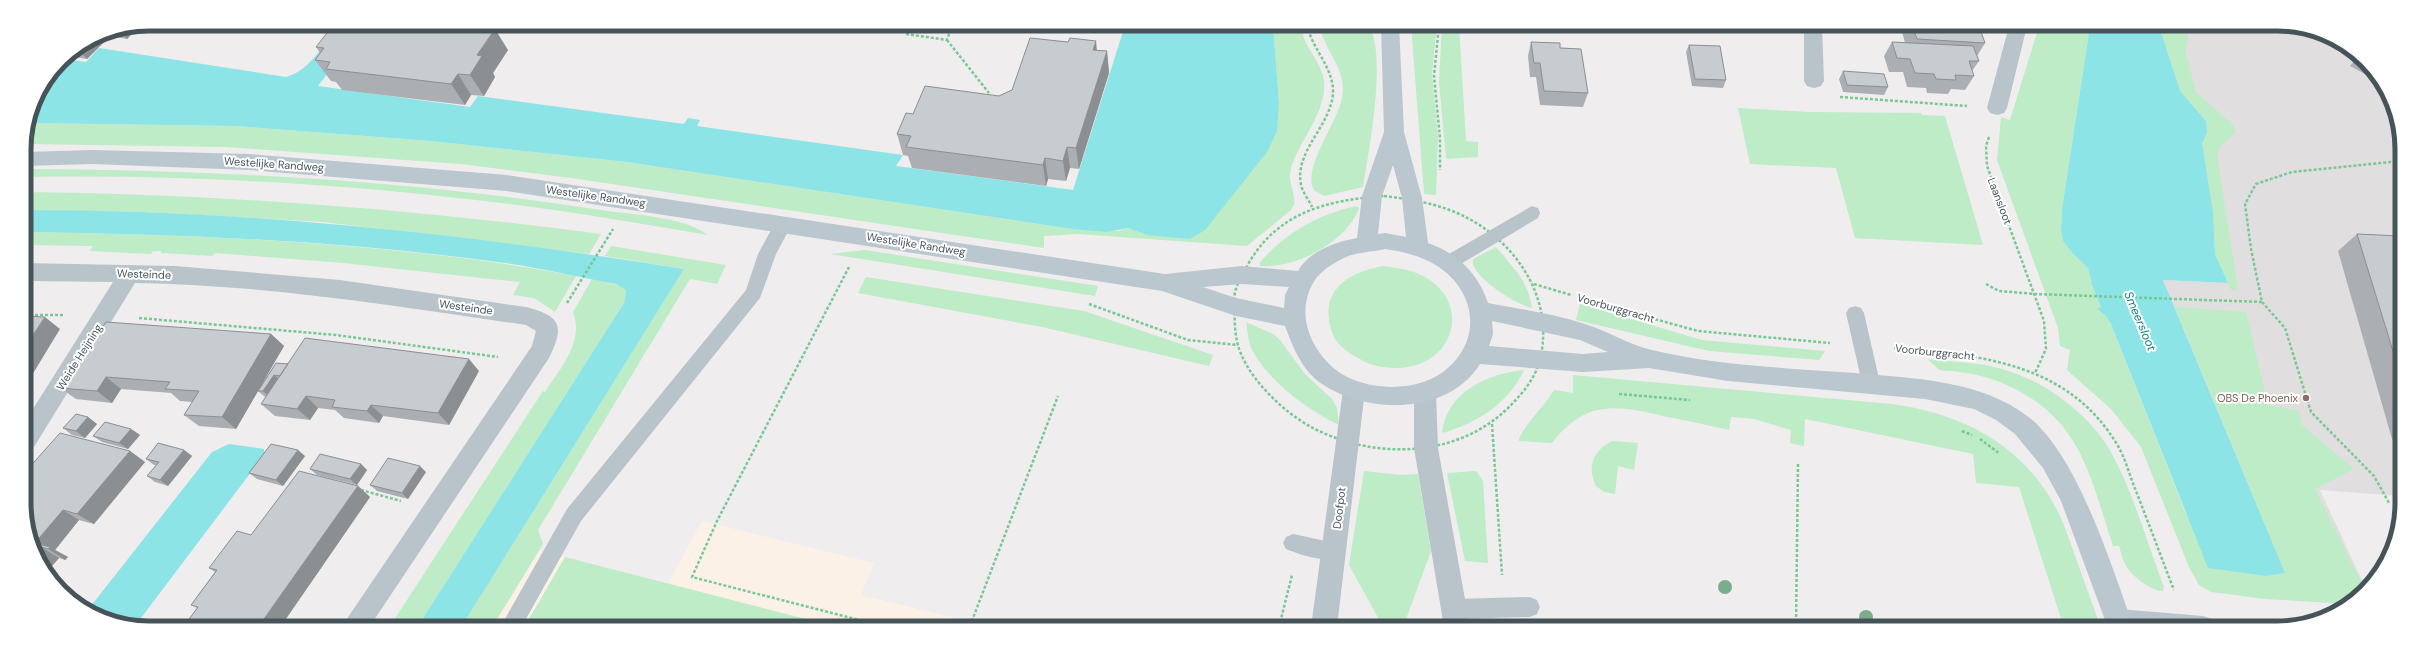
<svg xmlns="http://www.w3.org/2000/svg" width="2426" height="652" font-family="'DM Sans',sans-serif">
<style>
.commercial{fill:#fbf1e7}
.education{fill:#e1dedf}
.green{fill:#bdecc7}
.water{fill:#8ce4e7}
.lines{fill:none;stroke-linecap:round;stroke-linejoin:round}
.path{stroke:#77c892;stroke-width:2.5;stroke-dasharray:3 2;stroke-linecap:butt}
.lane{fill:#b9c4ca;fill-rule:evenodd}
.street{fill:#b9c4ca;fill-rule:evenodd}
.secondary{fill:#bac7cf;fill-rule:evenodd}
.tree{fill:#7bac8b}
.wall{fill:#abafb3}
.shaded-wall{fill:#8b8f92}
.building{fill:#c7ccd0;stroke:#8b8f92}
.education-dot{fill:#8d6e63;stroke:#fff;stroke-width:1.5}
.labels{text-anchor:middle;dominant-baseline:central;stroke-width:4;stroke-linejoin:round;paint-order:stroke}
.street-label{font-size:11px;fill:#46545a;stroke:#fff}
.education-label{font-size:11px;fill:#785e54;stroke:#fff;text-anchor:end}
.water-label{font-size:12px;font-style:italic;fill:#137f83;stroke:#fff}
.rim{fill:none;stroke:#46545a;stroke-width:5}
</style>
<rect width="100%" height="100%" fill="#f0edee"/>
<!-- commercial -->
<path class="commercial" d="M 702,521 L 874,563 L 861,595 L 988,626 L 462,626 L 513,544 L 668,584 Z"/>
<!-- education -->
<path class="education" d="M 2159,26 L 2302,26 L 2339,41 L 2366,61 L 2389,94 L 2400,125 L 2400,496 L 2320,490 L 2366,589 L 2359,597 L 2285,573 L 2163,280 L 2228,283 Z"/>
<!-- green -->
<path class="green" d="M 1273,25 L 1301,25 C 1302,46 1322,61 1324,81 C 1327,113 1299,140 1291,169 C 1287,181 1296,193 1294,205 L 1291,210 L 1247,246 L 1078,234 L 1044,236 L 1044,248 L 571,178 L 460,164 L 226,147 L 24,144 L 29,123 L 236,126 L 431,141 L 627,162 L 1072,229 L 1118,231 L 1128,228 L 1147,235 L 1279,102 Z
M 1319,25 L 1369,25 C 1387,56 1369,150 1363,187 L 1324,196 L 1314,190 C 1302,170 1335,125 1341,102 C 1350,71 1325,53 1319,25 Z
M 1411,25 L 1437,25 L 1432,74 L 1438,136 L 1436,195 L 1424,194 Z
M 1442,25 L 1459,25 L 1466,141 L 1478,142 L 1478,157 L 1446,159 L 1439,82 Z
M 2039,26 L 2090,26 L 2062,209 L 2061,230 L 2063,241 L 2072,253 L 2088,268 L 2101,307 L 2098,310 L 2106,316 L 2111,324 L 2186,514 L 2267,576 L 2285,573 L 2175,307 L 2246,312 L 2268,405 L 2299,411 L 2302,425 L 2354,469 L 2315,489 L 2365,590 L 2349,604 L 2265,599 L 2211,592 L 2199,585 L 2189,567 L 2141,447 L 2111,409 L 2067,370 L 2070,350 L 2060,346 L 2058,328 L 1997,160 L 2001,117 L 2010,120 Z
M 2159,26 L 2186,26 L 2188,39 L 2185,50 L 2187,58 L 2196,92 L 2234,126 L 2235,133 L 2220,147 L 2217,155 L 2238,290 L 2231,290 L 2215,254 L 2213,212 L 2202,143 L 2207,133 L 2206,121 L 2180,91 Z
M 1738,108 L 1810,112 L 1921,113 L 1922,115 L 1945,116 L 1983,245 L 1855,238 L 1836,168 L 1750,164 Z
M 24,169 C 217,170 410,180 601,210 C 632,215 683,216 708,235 C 661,227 615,219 568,212 C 389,186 205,174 24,177 Z
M 25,192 C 218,194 411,209 601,234 L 589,254 L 323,222 L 146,212 L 25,210 Z
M 1356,206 L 1359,208 C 1347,242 1295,269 1260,266 L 1260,262 C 1287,232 1317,215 1356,206 Z
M 25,232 C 209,235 395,242 576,276 L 555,312 L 534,298 L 513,295 L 520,282 L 343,263 L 215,253 L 212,256 L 161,253 L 162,251 L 153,251 L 151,254 L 90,251 L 93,246 L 25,245 Z
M 611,246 L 726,265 L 717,284 L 690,279 L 538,530 L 543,544 L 493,626 L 462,626 L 684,269 L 605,256 Z
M 1496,247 C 1512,266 1529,282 1532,308 C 1517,305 1469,276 1473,259 Z
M 865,250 L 1098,286 L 1095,296 L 830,254 Z
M 1383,266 C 1396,268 1409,269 1421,275 C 1474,301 1455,367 1397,368 C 1384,368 1371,366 1360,359 C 1350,354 1338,346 1333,335 C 1317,293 1345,273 1383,266 Z
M 866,277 L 1084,311 L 1213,355 L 1209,366 L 1042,327 L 858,293 Z
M 592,279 L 622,286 L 626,290 L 624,303 L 418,626 L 390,626 L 543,391 L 545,392 C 561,367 584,342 573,312 Z
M 1580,304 L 1702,340 L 1825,351 L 1819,360 L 1709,351 L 1576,320 Z
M 1246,322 L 1273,334 L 1280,340 L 1305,374 L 1332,399 L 1337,408 L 1339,425 C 1306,409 1272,384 1253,352 C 1248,343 1248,332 1246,322 Z
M 1927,359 C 1953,362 1980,362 2005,370 C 2046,382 2089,414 2111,452 C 2134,494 2147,543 2164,587 L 2163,591 C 2150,591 2131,575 2125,564 C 2122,559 2121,552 2119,546 L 2113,546 C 2089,472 2080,415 2000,382 C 1985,376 1969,373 1952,371 C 1949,371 1940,371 1938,369 C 1935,366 1931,362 1927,359 Z
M 1524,370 C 1509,403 1476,424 1442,433 C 1446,392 1489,373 1524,370 Z
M 1573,375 L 1892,404 C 1964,414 2026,446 2059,514 C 2065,526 2069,540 2074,553 C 2083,578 2092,603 2101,628 L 2064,628 L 2019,487 L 1976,483 L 1973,454 L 1805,419 L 1804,446 L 1790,443 L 1791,430 L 1754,419 L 1731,417 L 1729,430 C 1707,425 1685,420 1663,416 C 1616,405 1585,400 1552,443 L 1519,441 C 1518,432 1548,402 1554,390 L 1573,393 Z
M 1612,441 L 1638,443 L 1634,470 L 1618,466 L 1615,494 L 1604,492 L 1596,486 C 1586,466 1594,450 1612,441 Z
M 1364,471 L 1401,475 L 1418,474 L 1431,551 L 1405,622 L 1400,627 L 1387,627 L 1381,623 L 1349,565 Z
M 1476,471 L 1483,481 L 1488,563 L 1465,561 L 1447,473 Z
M 565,557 L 833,626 L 525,626 Z"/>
<!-- water -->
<path class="water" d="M 340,24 L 365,24 L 318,86 L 470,107 L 478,96 L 684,124 L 688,118 L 700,120 L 697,126 L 903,155 L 896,166 L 1073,190 L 1125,25 L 1273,25 L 1279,102 L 1277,131 L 1267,152 L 1205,230 L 1190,239 L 1147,235 L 1128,228 L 1107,232 L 1072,229 L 627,162 L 431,141 L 236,126 L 29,123 L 37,94 L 64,59 L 86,62 L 99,48 L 286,77 C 310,71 325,42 340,24 Z
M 2090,26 L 2159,26 L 2180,91 L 2206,121 L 2207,133 L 2202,143 L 2213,212 L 2215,254 L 2228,283 L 2163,280 L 2285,573 L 2267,576 L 2208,568 L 2111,324 L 2106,316 L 2097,309 L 2101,307 L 2091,282 L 2092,282 L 2088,268 L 2072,253 L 2063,241 L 2061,230 L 2062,209 Z
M 25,210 C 246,210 466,234 684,269 L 462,626 L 418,626 L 624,303 L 626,290 L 616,284 C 579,277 542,268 505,263 C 347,241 185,234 25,232 Z
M 229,444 L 264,449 L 264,455 L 135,626 L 124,626 L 87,611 L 212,452 Z"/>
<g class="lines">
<!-- path -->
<path class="path" d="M 1307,25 C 1312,49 1334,68 1333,93 C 1331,126 1294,151 1301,185 C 1303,193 1309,200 1312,207
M 1439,25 L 1434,76 L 1440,138 L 1440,170
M 906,34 L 947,40 L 952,25
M 947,40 L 989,93
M 1840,97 L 1967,106
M 1989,137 L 1986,146 L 1987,166 L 2044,321 L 2046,349 L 2035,373
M 1384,196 C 1409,199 1434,203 1457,213 C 1515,238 1557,300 1539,363 C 1534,380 1521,395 1509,407 C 1457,459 1373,460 1311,427 C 1282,411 1244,375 1237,341 C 1234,329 1235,314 1234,301 C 1234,289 1240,279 1246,268 C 1275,213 1326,200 1384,196 Z
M 849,267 L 717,521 L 692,577 L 882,626
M 1534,284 L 1571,295
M 1986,284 L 1999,291 L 2035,294 L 2262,302 L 2251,249 L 2245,204 L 2256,184 L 2292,172 L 2390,162 L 2400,163
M 2262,302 L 2285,328 L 2311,412 L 2374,476 L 2389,503
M 567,303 L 613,229
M 1089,304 L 1188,340 L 1238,345
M 1607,306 L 1698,331 L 1830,343
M 25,315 L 65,315
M 139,318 L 336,335 L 498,357
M 1894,348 C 1982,355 2069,363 2118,446 C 2126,460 2130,477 2136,491 C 2149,524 2161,557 2174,590
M 1619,394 L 1690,400
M 1492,424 L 1502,575
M 1962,431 L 1972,435
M 1980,439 L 2000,454
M 361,490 L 401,501
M 970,626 L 1058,396
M 1279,627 L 1292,575
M 1796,627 L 1798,464"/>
<!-- lane -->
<path class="lane" d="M 1532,206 L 1538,208 L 1540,213 L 1538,218 L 1454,268 L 1448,270 L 1442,268 L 1439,263 L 1442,258 Z
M 783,217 L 789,219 L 792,224 L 776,254 L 760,298 L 581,521 L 522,626 L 501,626 L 567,509 L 746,290 L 758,254 L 777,219 Z
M 1855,306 L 1861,308 L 1864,313 L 1880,383 L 1878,389 L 1871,391 L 1864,389 L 1862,383 L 1846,313 L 1849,308 Z
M 1293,534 L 1340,544 L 1343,551 L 1340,558 C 1326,563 1300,555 1286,549 L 1283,543 L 1286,537 Z
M 1530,597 L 1537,600 L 1540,607 L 1537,614 L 1530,617 L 1454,619 L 1447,616 L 1444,609 L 1447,602 L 1454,599 Z"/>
<!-- street -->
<path class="street" d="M 1804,26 L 1822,26 L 1824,81 L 1821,86 L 1814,88 L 1807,86 L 1804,81 Z
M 2009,26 L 2027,26 L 2007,108 L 2004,113 L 1997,115 L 1990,113 L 1987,108 Z
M 25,263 L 175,266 L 340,280 L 526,307 C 561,316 565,326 549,358 L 370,626 L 342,626 L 532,346 L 536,331 L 526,325 C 396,306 267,285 135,283 L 34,447 L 26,450 L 26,420 L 113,282 L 25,281 Z
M 1354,380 L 1362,383 L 1365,390 L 1337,627 L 1311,627 L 1343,390 L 1346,383 Z
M 1425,383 L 1433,386 L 1436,393 L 1438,448 L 1470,627 L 1444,627 L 1414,448 L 1414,393 L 1417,386 Z
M 2119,609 L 2203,616 L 2212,619 L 2216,628 L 2109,628 L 2106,621 L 2110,612 Z"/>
<!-- secondary -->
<path class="secondary" d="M 1381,25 L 1399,25 L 1404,132 L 1422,198 L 1428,243 C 1457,253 1478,273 1488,303 C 1520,309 1554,314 1585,324 C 1608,331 1629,345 1652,350 C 1718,366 1788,368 1855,373 C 1915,379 1980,379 2030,418 C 2079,458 2112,568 2134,628 L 2108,628 L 2061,501 L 2043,468 L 2015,434 L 1996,420 L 1974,409 L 1925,399 L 1728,381 L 1649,368 L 1583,372 L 1480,364 C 1448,415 1368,415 1322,384 C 1302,371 1293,347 1285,326 L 1236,316 L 1162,291 L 507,191 L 249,170 L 92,164 L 24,166 L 24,152 L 92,150 L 249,154 L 507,175 L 1165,274 L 1242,266 L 1298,271 C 1309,251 1336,242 1357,238 L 1362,196 L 1384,132 ZM 1393,165 L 1402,198 L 1406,237 L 1385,233 L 1378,234 L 1382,196 ZM 1385,249 C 1404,252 1422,256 1439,267 C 1475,292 1482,337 1449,367 C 1422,393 1366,393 1336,370 C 1311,350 1296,315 1312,285 C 1314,282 1316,277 1319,275 C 1325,268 1336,262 1344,258 C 1355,252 1373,252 1385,249 ZM 1242,284 L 1289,287 L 1285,295 L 1284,308 L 1236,298 L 1203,287 ZM 1492,321 L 1580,340 L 1608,352 L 1583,354 L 1489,346 L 1493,334 Z"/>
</g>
<!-- trees -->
<g class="tree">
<circle cx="1725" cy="587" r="7"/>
<circle cx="1866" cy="617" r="7"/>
</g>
<!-- wall -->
<path class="wall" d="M 139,26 L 127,39 L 110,36 L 87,59 L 67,56 L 101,33 Z
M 1837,26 L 1867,26 L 1864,31 L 1838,30 Z
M 1902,26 L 1979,26 L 1985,43 L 1977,56 L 1979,61 L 1972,71 L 1974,76 L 1965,90 L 1951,89 L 1948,94 L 1927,93 L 1926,88 L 1907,87 L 1903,72 L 1889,72 L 1884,56 L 1892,42 L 1905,43 L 1901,28 Z
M 1531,42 L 1560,48 L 1588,93 L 1583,107 L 1540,105 L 1536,77 L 1530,77 L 1528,56 Z
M 1689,45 L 1726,80 L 1723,88 L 1692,86 L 1686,52 Z
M 316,47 L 508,50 L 493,73 L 495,77 L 484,96 L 471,95 L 465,105 L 342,90 L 336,82 L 331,81 L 315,60 L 320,53 Z
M 1097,50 L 1107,51 L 1109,73 L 1079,169 L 1070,168 L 1066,181 L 1048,179 L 1046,186 L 912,168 L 908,156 L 903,155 L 897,134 L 913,114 L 999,96 Z
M 2359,56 L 2366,61 L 2382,83 L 2350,66 Z
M 1843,71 L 1888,87 L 1884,95 L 1843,92 L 1839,79 Z
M 2357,234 L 2400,236 L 2400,445 L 2392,439 L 2338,251 Z
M 271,334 L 284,346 L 259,388 L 276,363 L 479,371 L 449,425 L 383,416 L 379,423 L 344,418 L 335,410 L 318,408 L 310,420 L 275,416 L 261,404 L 266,397 L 265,397 L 258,391 L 236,429 L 199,426 L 184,415 L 193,402 L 180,401 L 171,393 L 121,389 L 112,403 L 76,399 L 60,388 Z
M 88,417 L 97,424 L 85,438 L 72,435 L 63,428 Z
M 131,429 L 140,435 L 128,449 L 102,442 L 93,436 Z
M 184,450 L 192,456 L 168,486 L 155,482 L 147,476 L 156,465 L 154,465 L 146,459 Z
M 130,451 L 145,462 L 94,524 L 79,520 L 55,550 L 68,557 L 65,560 L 59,558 L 46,573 L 26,528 Z
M 305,456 L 283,486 L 257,479 L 249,473 Z
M 361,464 L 367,470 L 357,485 L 317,475 L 310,469 Z
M 426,472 L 408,499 L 377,491 L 370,485 Z
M 358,486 L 370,497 L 281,626 L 184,626 L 197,608 L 191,605 L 215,572 L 209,568 L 251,535 Z"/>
<!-- shaded-wall -->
<path class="shaded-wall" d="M 139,26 L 127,39 L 119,30 Z
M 495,29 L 508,50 L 493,73 L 495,77 L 484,96 L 470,75 L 477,55 Z
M 107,32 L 110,36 L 87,59 L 78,49 L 101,33 Z
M 1096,41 L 1098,62 L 1093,50 Z
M 1107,51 L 1109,73 L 1079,169 L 1076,148 Z
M 458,74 L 471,95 L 465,105 L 451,84 Z
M 1067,147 L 1070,168 L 1066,181 L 1063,161 Z
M 1045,158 L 1048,179 L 1046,186 L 1043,165 Z
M 45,317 L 60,329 L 26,385 L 25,347 Z
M 271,334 L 284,346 L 236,429 L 222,417 Z
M 469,359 L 479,371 L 449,425 L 438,413 Z
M 274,375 L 281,381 L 270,398 L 263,391 Z
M 106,377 L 121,389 L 112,403 L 97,391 Z
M 306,396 L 318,408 L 310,420 L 297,409 Z
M 371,405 L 383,416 L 379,423 L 367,411 Z
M 88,417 L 97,424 L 85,438 L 76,431 Z
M 131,429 L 140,435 L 128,449 L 119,443 Z
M 184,450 L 192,456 L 168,486 L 160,480 Z
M 298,450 L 305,456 L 283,486 L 276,480 Z
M 130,451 L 145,462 L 94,524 L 77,514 Z
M 361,464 L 367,470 L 357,485 L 350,479 Z
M 420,466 L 426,472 L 408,499 L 402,493 Z
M 358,486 L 370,497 L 281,626 L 259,626 Z
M 63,510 L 79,520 L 55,550 L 68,557 L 65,560 L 48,549 L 35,543 Z
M 41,547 L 59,558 L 46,573 L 41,565 L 36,553 Z"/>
<!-- building -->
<path class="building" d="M 334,24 L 458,24 L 495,29 L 477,55 L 482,56 L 470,75 L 458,74 L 451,84 L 326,69 L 330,62 L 315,60 L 324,48 L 316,47 Z
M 1912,26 L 1979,26 L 1985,43 L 1917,39 Z
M 1030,38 L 1068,42 L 1070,38 L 1096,41 L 1093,50 L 1107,51 L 1076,148 L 1067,147 L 1063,161 L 1045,158 L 1043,165 L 906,147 L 911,136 L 897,134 L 906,113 L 913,114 L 925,86 L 999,96 L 1012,90 Z
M 1531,42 L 1560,43 L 1560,48 L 1581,49 L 1588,93 L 1544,91 L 1540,63 L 1534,63 Z
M 1892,42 L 1973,46 L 1979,61 L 1969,61 L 1974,76 L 1955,75 L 1956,80 L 1936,79 L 1934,74 L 1915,73 L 1910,59 L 1897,58 Z
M 1689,45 L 1720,46 L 1726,80 L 1695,79 Z
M 1843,71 L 1884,74 L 1888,87 L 1847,85 Z
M 2357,234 L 2400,236 L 2400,374 Z
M 25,316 L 45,317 L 25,347 Z
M 106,322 L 271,334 L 222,417 L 184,415 L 199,391 L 165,389 L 170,382 L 106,377 L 97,391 L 60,388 Z
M 305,338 L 469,359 L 438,413 L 371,405 L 367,411 L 332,407 L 335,400 L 306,396 L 297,409 L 261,404 Z
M 276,363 L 288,364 L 280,376 L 274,375 L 263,391 L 258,391 Z
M 76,414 L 88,417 L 76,431 L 63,428 Z
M 105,422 L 131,429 L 119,443 L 93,436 Z
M 60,433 L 130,451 L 77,514 L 63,510 L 35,543 L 50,547 L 48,549 L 41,547 L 36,553 L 26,528 L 26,471 Z
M 158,443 L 184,450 L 160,480 L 147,476 L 159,462 L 146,459 Z
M 271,444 L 298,450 L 276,480 L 249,473 Z
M 320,454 L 361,464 L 350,479 L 310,469 Z
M 388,458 L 420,466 L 402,493 L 370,485 Z
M 299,471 L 358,486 L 259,626 L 184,626 L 198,607 L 191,605 L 217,570 L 209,568 L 237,531 L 251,535 Z"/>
<!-- markers -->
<circle class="education-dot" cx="2306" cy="398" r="4"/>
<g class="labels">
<!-- street labels -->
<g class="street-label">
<text transform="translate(274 164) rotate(4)">Westelijke Randweg</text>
<text transform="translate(596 196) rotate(8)">Westelijke Randweg</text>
<text transform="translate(2000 201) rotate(69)">Laansloot</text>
<text transform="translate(916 244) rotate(9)">Westelijke Randweg</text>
<text transform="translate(144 274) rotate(2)">Westeinde</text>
<text transform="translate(466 307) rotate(8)">Westeinde</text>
<text transform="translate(1616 308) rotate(16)">Voorburggracht</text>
<text transform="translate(1935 352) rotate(6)">Voorburggracht</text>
<text transform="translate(79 357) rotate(-58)">Weide Heijning</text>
<text transform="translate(1339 508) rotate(-83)">Doofpot</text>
</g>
<!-- education labels -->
<g class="education-label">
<text x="2298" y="398">OBS De Phoenix</text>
</g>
<!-- water labels -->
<g class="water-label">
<text transform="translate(2140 321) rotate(67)">Smeersloot</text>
</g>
</g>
<!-- crop -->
<path d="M0 0H2426V652H0ZM149 31H2277A118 118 0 0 1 2395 149V503A118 118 0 0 1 2277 621H149A118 118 0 0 1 31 503V149A118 118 0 0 1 149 31Z" fill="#fff" fill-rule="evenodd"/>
<path class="rim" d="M149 31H2277A118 118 0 0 1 2395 149V503A118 118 0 0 1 2277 621H149A118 118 0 0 1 31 503V149A118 118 0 0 1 149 31Z"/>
</svg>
